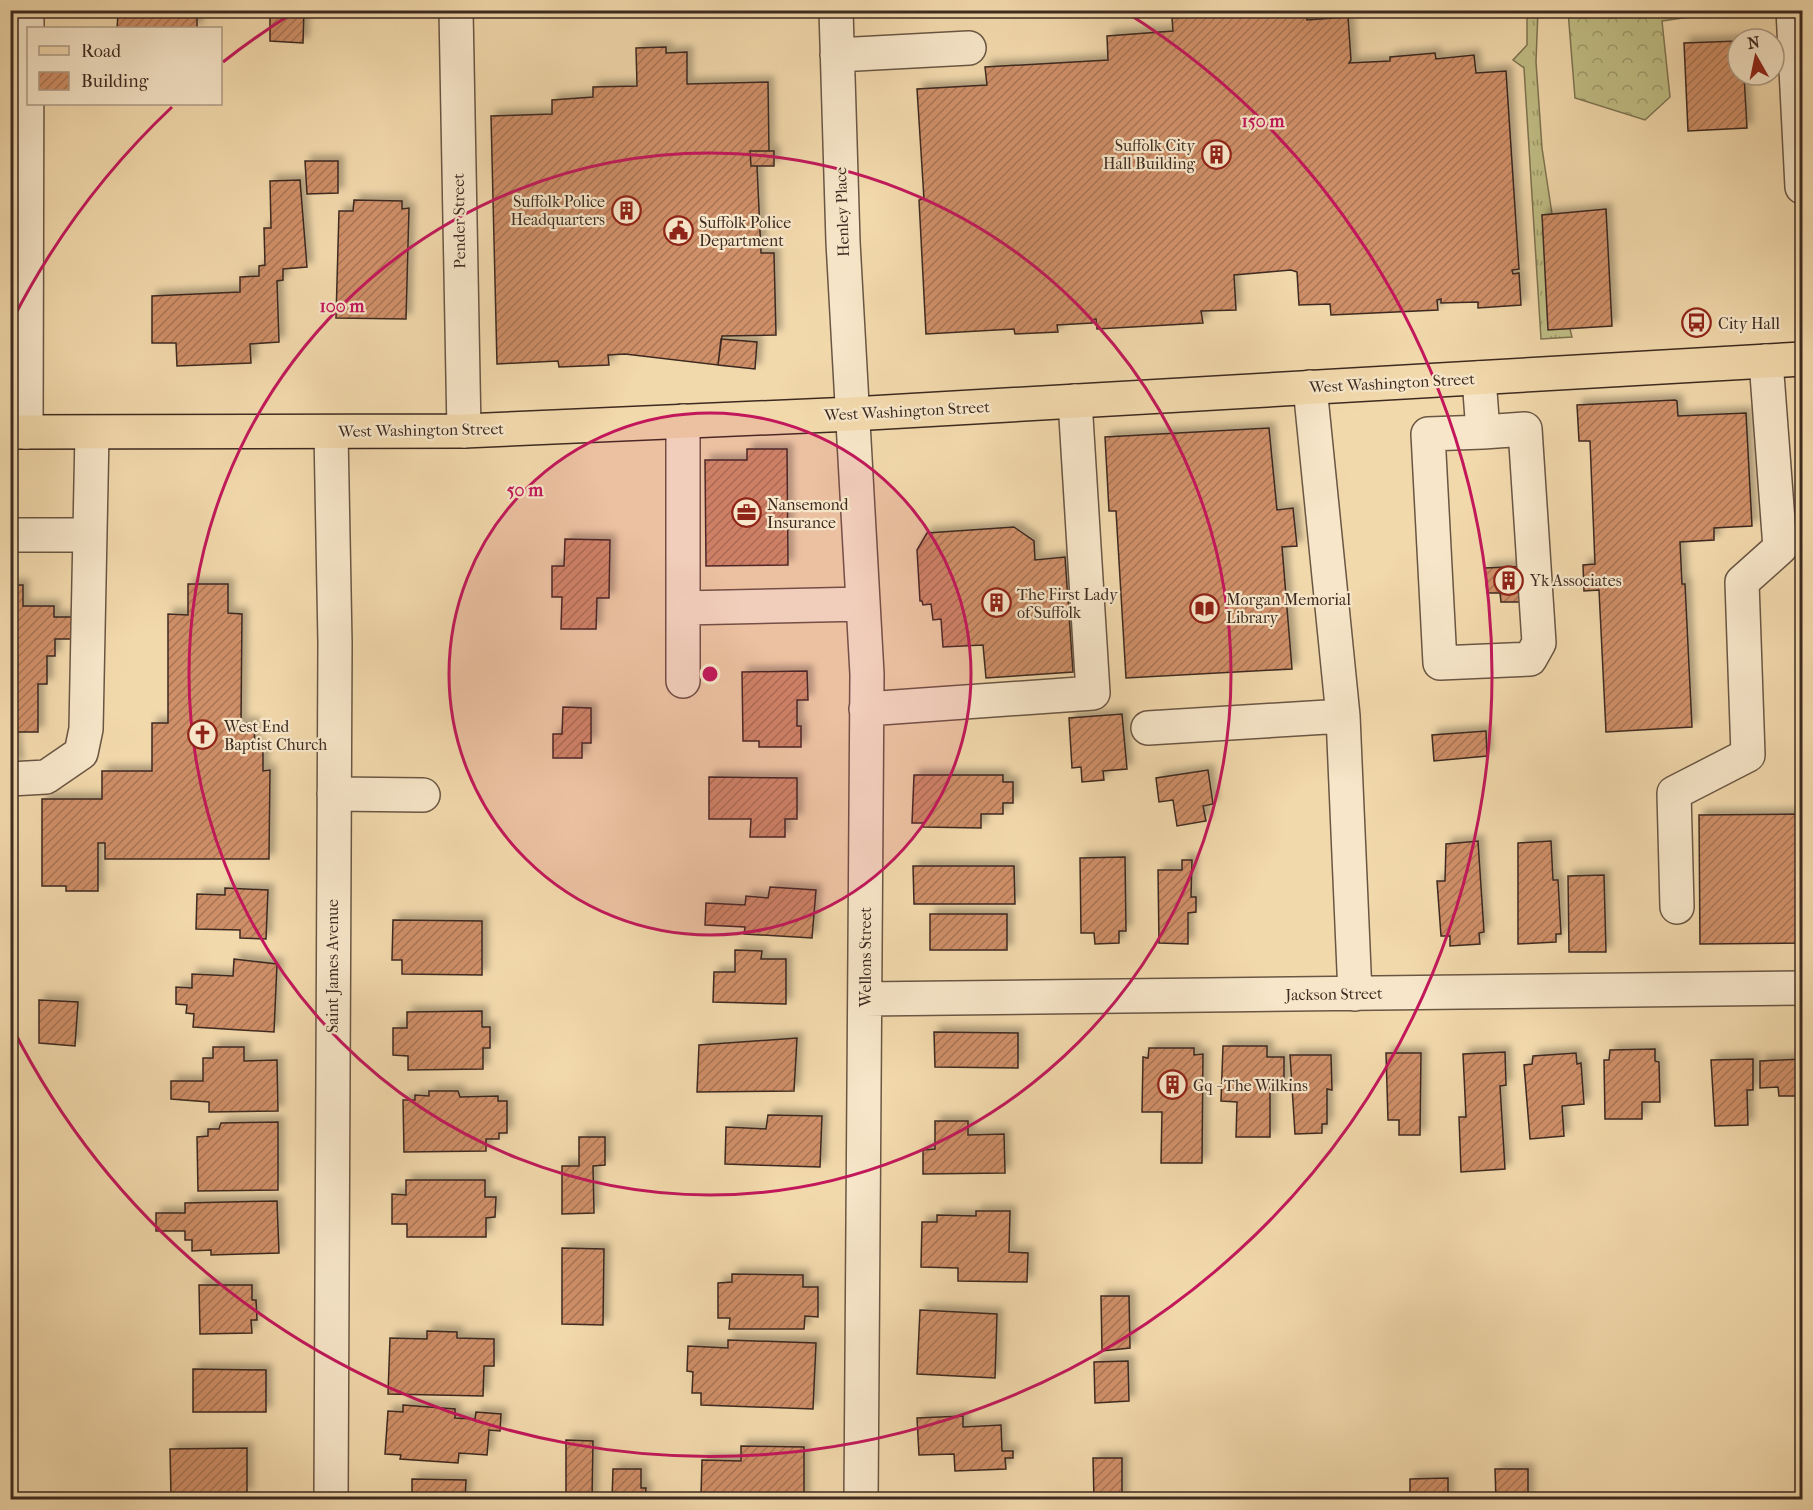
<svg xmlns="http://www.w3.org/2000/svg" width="1813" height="1510" font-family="'IM FELL French Canon',serif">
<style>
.grass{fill:url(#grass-tufts);stroke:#7e7452;stroke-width:1.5}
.forest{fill:url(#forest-crowns);stroke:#7e7452;stroke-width:1.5}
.building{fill:url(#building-hatch);stroke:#3d2a20;stroke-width:1.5;filter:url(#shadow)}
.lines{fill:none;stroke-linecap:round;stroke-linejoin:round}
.minor-casing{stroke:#6a5643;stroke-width:36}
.major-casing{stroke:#3d2a20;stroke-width:36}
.minor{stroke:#f7e6c9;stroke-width:33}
.major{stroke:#f2d9ac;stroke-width:33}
.ring{fill:none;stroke:#c2185b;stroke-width:3}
.labels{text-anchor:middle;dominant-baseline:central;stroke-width:4.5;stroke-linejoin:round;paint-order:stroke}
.poi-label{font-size:16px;fill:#3d2a20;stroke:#f7e6c9;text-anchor:start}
.street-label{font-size:16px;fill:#3d2a20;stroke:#f7e6c9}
.centre{fill:#c2185b;stroke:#f7e6c9;stroke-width:3}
.ring-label{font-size:18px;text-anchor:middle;font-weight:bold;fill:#c2185b;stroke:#f7e6c9;stroke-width:4.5;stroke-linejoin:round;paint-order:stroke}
</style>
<defs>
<pattern id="grass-tufts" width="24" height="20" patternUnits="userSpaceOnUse" patternTransform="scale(1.5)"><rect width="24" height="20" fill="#c0be85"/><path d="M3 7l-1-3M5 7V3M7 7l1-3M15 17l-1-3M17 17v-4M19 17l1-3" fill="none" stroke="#9d9b6c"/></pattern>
<pattern id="forest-crowns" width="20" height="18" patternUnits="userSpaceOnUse" patternTransform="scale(1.5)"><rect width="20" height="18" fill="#c0be85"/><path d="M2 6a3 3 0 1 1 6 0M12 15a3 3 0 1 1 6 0" fill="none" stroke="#9d9b6c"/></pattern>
<pattern id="building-hatch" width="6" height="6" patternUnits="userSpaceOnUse" patternTransform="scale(1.5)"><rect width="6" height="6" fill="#cf8f67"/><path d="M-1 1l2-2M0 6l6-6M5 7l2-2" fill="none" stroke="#a97554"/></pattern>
<filter id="shadow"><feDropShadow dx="5.5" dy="-5.5" stdDeviation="3" flood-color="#0004"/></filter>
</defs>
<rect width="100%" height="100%" fill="#f2d9ac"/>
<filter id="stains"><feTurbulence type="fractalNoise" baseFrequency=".00333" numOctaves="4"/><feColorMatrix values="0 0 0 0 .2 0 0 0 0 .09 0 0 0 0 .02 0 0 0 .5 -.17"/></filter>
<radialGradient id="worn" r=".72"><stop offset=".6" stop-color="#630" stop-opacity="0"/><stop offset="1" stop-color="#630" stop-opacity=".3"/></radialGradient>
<!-- grass -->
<path class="grass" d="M 1527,11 L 1538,11 L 1536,62 L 1542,148 L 1552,214 L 1542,215 L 1572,337 L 1541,339 L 1524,68 L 1513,60 L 1527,45 Z"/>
<!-- forest -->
<path class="forest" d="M 1568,11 L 1568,10 L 1732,11 L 1662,21 L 1670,97 L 1645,120 L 1575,98 Z"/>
<!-- building -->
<path class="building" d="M 270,10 L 304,10 L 303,43 L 270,41 Z
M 1184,10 L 1306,10 L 1307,20 L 1348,17 L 1351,60 L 1349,63 L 1390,61 L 1390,57 L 1435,53 L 1436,59 L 1474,55 L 1476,73 L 1506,71 L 1519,269 L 1512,270 L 1513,274 L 1519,273 L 1521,305 L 1478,308 L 1478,302 L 1441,303 L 1441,299 L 1437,300 L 1438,310 L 1331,315 L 1330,304 L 1299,305 L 1297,272 L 1291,270 L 1234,275 L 1236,310 L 1201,311 L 1203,323 L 1097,329 L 1096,319 L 1092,320 L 1092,323 L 1057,325 L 1058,332 L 1015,334 L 1014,329 L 926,334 L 919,200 L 924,199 L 917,89 L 987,85 L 985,67 L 1108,60 L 1107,36 L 1173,31 L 1172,18 L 1185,17 Z
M 197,14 L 197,28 L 117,28 L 118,15 Z
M 1738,41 L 1738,75 L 1744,75 L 1747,128 L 1688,131 L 1684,43 Z
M 666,47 L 666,53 L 687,52 L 687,84 L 768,82 L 769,151 L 750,151 L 751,166 L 757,166 L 761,253 L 774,253 L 776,335 L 722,336 L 718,365 L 625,354 L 608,355 L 609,365 L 559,367 L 558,361 L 497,364 L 491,116 L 552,114 L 552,100 L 593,97 L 593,87 L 637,86 L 636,48 Z
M 750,151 L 774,151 L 774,166 L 751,166 Z
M 305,161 L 338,161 L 338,193 L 307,194 Z
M 300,180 L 307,267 L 283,269 L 283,280 L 277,281 L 279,342 L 250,344 L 251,363 L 177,366 L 176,343 L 152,343 L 152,296 L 240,292 L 240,277 L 259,276 L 259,266 L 265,265 L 264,228 L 271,228 L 270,181 Z
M 354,200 L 402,201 L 402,209 L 409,208 L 406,319 L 336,318 L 339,211 L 353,211 Z
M 1606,209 L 1612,326 L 1548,330 L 1542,215 Z
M 721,339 L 757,342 L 755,369 L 718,365 Z
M 1675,400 L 1677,401 L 1678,416 L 1746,413 L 1752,526 L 1714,528 L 1714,540 L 1680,542 L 1682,584 L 1685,584 L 1692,727 L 1606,732 L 1599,590 L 1584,591 L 1583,565 L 1595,564 L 1590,441 L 1579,441 L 1577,405 Z
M 1269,428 L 1277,510 L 1293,508 L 1297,546 L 1282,547 L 1292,669 L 1126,678 L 1116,511 L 1109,511 L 1105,437 Z
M 747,449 L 787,449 L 788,565 L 706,566 L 705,460 L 747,460 Z
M 1014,527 L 1034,541 L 1035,560 L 1065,557 L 1073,672 L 986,678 L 983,645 L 943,647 L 941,619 L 933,620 L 931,604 L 923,605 L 922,601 L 920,601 L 917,550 L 927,533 Z
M 565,539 L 610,540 L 609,598 L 597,598 L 596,629 L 561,629 L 562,597 L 552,597 L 552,566 L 564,566 Z
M 1530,566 L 1523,602 L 1501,602 L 1500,593 L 1487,593 L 1485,568 Z
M 188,584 L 228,584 L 228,613 L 242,614 L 241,723 L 254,723 L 255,747 L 263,747 L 263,771 L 270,770 L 269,859 L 105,859 L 105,843 L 98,843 L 98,891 L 66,891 L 66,886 L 42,886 L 42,799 L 102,799 L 102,771 L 152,771 L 152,723 L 168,723 L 168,614 L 188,615 Z
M 10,585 L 23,585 L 23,606 L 54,606 L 54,617 L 73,617 L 73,639 L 55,639 L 55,656 L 47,656 L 47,684 L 38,684 L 38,732 L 14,732 L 18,765 L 10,765 Z
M 807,671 L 808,700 L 797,700 L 797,726 L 801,726 L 801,747 L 759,747 L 759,741 L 743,741 L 742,672 Z
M 563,707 L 591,708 L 591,743 L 582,743 L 582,758 L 553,758 L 553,734 L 562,734 Z
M 1122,714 L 1127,769 L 1103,771 L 1104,780 L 1082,782 L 1081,767 L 1072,768 L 1069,718 Z
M 1486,731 L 1487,756 L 1434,761 L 1432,735 Z
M 1208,770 L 1213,804 L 1203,806 L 1206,821 L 1177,826 L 1173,800 L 1159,802 L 1156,778 Z
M 914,775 L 1003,775 L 1003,782 L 1013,782 L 1013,803 L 1003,803 L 1003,814 L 981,814 L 981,828 L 923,827 L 923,823 L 912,823 Z
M 709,777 L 797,778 L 797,819 L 785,819 L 785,837 L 750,837 L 751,819 L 709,819 Z
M 1802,814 L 1802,943 L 1700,944 L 1699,815 Z
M 1478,841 L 1484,932 L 1479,933 L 1480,944 L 1450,946 L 1450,936 L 1441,936 L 1437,881 L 1445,881 L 1446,844 Z
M 1551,841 L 1553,880 L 1558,880 L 1561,934 L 1556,934 L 1556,942 L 1518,944 L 1518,843 Z
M 1125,857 L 1126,931 L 1119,931 L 1119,943 L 1095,944 L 1094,933 L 1081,933 L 1080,858 Z
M 1182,860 L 1192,860 L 1191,897 L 1196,897 L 1196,912 L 1188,913 L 1188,944 L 1159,943 L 1158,870 L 1182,870 Z
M 913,866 L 1014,866 L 1015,904 L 914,904 Z
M 1604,875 L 1606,952 L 1569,952 L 1568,876 Z
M 770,887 L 816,890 L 812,938 L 744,934 L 745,927 L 705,925 L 706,903 L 745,905 L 746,896 L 768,898 Z
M 225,888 L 268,890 L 266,939 L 240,938 L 240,930 L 196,929 L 197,894 L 225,895 Z
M 930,914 L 1007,914 L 1007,950 L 930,950 Z
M 393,920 L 482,921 L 482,975 L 402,974 L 402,960 L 392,960 Z
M 735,950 L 762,951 L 761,959 L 786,959 L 786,1004 L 713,1002 L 714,972 L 735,972 Z
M 234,959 L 277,964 L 274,1032 L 193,1027 L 194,1014 L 186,1013 L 187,1005 L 176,1004 L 176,987 L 192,988 L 192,974 L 233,976 Z
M 39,1000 L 78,1002 L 75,1046 L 39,1043 Z
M 482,1011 L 482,1027 L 490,1027 L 490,1048 L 483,1048 L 483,1069 L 408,1070 L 408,1056 L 393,1055 L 393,1028 L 407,1028 L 407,1012 Z
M 934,1032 L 1018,1033 L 1018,1068 L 935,1067 Z
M 797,1038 L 794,1091 L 697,1092 L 699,1045 Z
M 1223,1046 L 1267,1046 L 1267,1057 L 1284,1057 L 1284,1086 L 1270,1086 L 1270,1137 L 1236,1137 L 1237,1102 L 1221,1101 Z
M 213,1047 L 244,1047 L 244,1061 L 277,1060 L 278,1111 L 209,1112 L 209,1102 L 171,1099 L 171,1081 L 203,1081 L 203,1058 L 213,1058 Z
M 1149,1048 L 1194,1048 L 1194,1055 L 1203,1054 L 1202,1163 L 1161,1163 L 1162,1112 L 1142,1112 L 1143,1057 L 1148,1058 Z
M 1655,1049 L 1655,1061 L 1659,1062 L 1660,1102 L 1642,1102 L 1642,1119 L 1605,1119 L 1604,1060 L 1609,1060 L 1610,1050 Z
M 1505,1052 L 1506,1085 L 1500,1086 L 1505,1169 L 1461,1172 L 1459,1117 L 1466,1117 L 1463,1054 Z
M 1386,1053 L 1421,1053 L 1420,1135 L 1399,1135 L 1399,1120 L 1388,1120 Z
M 1576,1053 L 1577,1064 L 1581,1063 L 1584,1104 L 1562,1106 L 1564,1136 L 1530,1139 L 1524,1065 L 1532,1064 L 1533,1056 Z
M 1290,1055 L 1331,1055 L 1332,1090 L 1327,1089 L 1327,1124 L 1322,1124 L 1322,1133 L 1295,1134 Z
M 1753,1059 L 1753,1090 L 1747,1090 L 1748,1125 L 1715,1126 L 1711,1060 Z
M 1801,1059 L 1802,1087 L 1796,1087 L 1797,1096 L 1779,1096 L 1778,1087 L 1760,1088 L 1760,1061 Z
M 429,1091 L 458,1091 L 460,1097 L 498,1096 L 498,1101 L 507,1101 L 507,1133 L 499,1133 L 499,1139 L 486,1139 L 486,1151 L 404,1152 L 403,1100 L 415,1100 L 415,1095 L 429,1096 Z
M 768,1115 L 822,1116 L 820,1167 L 725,1164 L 726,1127 L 766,1129 Z
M 935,1121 L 968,1121 L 968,1135 L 1004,1134 L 1005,1173 L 923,1174 L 923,1150 L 935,1149 Z
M 278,1122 L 278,1190 L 198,1191 L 197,1137 L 208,1136 L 208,1129 L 219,1129 L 221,1123 Z
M 579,1137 L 605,1137 L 605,1165 L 593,1166 L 594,1213 L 562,1214 L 562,1166 L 579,1166 Z
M 406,1180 L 485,1180 L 485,1197 L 496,1197 L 495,1217 L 486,1218 L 486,1237 L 407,1237 L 407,1224 L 392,1224 L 392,1194 L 406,1195 Z
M 277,1201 L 279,1253 L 211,1255 L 211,1250 L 192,1251 L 192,1240 L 185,1240 L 185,1231 L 156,1231 L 156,1213 L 185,1213 L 185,1203 Z
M 976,1211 L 1010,1211 L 1009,1252 L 1028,1253 L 1027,1282 L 958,1281 L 958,1268 L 921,1267 L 922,1222 L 937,1222 L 937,1215 L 976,1216 Z
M 562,1248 L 604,1249 L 603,1325 L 562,1324 Z
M 732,1274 L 803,1275 L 803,1287 L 818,1287 L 818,1317 L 805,1316 L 804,1329 L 729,1329 L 730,1318 L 718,1318 L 718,1283 L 732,1282 Z
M 199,1285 L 252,1285 L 252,1300 L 256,1300 L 257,1320 L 251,1320 L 252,1333 L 200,1334 Z
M 1101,1296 L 1129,1296 L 1130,1348 L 1102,1351 Z
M 920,1310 L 997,1314 L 995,1378 L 917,1374 Z
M 427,1331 L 457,1332 L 457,1338 L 494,1339 L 494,1366 L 484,1366 L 483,1396 L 388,1394 L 390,1338 L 427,1339 Z
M 728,1340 L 816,1343 L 813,1409 L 701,1405 L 701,1393 L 692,1393 L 693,1372 L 687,1371 L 688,1346 L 728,1348 Z
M 1128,1361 L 1129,1401 L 1095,1403 L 1094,1362 Z
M 193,1369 L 266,1370 L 266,1412 L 193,1412 Z
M 403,1405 L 455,1409 L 455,1418 L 475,1419 L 476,1412 L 501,1414 L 500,1431 L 489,1430 L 487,1455 L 459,1453 L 458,1463 L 400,1459 L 401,1455 L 385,1454 L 388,1411 L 403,1412 Z
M 963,1416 L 963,1427 L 1001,1425 L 1002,1451 L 1013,1451 L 1013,1458 L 1005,1458 L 1006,1469 L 955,1471 L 954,1454 L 919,1455 L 917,1418 Z
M 566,1440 L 593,1441 L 592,1500 L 566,1500 Z
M 741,1446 L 804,1447 L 804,1500 L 701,1496 L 702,1460 L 741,1461 Z
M 247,1448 L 247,1494 L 171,1495 L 170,1449 Z
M 1093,1458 L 1122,1458 L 1122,1500 L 1094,1500 Z
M 613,1469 L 641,1469 L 641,1488 L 646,1488 L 645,1500 L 612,1500 Z
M 1495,1469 L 1528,1469 L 1528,1500 L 1496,1500 Z
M 1448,1478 L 1448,1500 L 1410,1500 L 1410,1479 Z
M 412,1479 L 466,1480 L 465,1500 L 412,1500 Z"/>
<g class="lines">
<defs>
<path id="minor" d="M 456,10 L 464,431
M 836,10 L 843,242 L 867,674 L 861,1500
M 1793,10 L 1802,187
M 837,55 L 969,48
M 1479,378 L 1483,432 L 1525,429 L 1539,643 L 1530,659 L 1440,663 L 1428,434 L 1483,432
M 1310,387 L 1343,716 L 1355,994
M 26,432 L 27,10
M 10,535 L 89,535
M 683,608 L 863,604
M 683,681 L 683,421
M 866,709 L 1093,693 L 1075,401
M 1148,728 L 1343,716
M 10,779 L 46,777 L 81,753 L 86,729 L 92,433
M 334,794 L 423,795
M 1677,907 L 1674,793 L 1748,755 L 1742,582 L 1780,548 L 1766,361
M 865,999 L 1802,988
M 331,1500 L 335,643 L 331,432"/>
<path id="major" d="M 10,432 L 464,431 L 852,414 L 1802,359"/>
</defs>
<!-- minor casing -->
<use href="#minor" class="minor-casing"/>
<!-- major casing -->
<use href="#major" class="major-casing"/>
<!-- minor -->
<use href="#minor" class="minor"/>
<!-- major -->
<use href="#major" class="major"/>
</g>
<!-- distance rings -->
<circle cx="710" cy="674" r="261" fill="#c2185b" fill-opacity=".12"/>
<g class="ring">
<circle cx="710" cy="674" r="261"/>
<circle cx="710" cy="674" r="521"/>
<path d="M13 319A782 782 0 0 1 172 107M223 62A782 782 0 0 1 296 11M1124 11A782 782 0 1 1 13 1029"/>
</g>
<!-- icons -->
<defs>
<symbol id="building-ring" viewBox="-11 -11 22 22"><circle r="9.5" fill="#f7e6c9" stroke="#8f2418" stroke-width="1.5"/><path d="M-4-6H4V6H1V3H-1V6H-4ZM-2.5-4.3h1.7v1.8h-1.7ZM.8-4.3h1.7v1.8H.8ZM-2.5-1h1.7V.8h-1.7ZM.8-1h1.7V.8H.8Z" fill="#8f2418"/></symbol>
<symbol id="civic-ring" viewBox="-11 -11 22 22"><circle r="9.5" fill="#f7e6c9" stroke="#8f2418" stroke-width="1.5"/><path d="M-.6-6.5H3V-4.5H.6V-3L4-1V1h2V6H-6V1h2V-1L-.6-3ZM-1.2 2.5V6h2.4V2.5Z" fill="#8f2418"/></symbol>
<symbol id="bus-ring" viewBox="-11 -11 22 22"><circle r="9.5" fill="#f7e6c9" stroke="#8f2418" stroke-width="1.5"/><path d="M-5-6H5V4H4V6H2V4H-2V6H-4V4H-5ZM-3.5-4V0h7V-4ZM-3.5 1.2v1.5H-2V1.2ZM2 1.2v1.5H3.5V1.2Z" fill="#8f2418"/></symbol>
<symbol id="office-ring" viewBox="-11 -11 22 22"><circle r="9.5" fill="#f7e6c9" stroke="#8f2418" stroke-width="1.5"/><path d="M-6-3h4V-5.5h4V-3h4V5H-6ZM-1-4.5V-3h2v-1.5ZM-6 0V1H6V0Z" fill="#8f2418"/></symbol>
<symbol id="library-ring" viewBox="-11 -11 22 22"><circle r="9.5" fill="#f7e6c9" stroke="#8f2418" stroke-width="1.5"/><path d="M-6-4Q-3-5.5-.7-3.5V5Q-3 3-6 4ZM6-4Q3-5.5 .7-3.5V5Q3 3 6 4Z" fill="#8f2418"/></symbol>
<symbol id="church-ring" viewBox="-11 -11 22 22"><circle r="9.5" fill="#f7e6c9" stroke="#8f2418" stroke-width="1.5"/><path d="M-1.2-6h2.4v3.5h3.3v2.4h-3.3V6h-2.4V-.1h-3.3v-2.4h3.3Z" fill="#8f2418"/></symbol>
</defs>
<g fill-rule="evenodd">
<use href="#building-ring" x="1200" y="138" width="33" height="33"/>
<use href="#building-ring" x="610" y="194" width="33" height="33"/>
<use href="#civic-ring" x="662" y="214" width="33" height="33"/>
<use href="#bus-ring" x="1680" y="306" width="33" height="33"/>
<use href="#office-ring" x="730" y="496" width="33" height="33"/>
<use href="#building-ring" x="1492" y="564" width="33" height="33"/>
<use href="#building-ring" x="980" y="586" width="33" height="33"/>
<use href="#library-ring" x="1188" y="592" width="33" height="33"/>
<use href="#church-ring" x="186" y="718" width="33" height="33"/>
<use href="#building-ring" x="1156" y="1068" width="33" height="33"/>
</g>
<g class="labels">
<!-- poi labels -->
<g class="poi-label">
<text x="1195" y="145" text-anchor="end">Suffolk City<tspan x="1195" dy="18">Hall Building</tspan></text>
<text x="605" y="201" text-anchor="end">Suffolk Police<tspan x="605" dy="18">Headquarters</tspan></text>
<text x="699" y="222">Suffolk Police<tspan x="699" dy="18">Department</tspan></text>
<text x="1718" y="323">City Hall</text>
<text x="767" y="504">Nansemond<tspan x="767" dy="18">Insurance</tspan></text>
<text x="1530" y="580">Yk Associates</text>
<text x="1017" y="594">The First Lady<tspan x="1017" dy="18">of Suffolk</tspan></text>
<text x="1226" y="599">Morgan Memorial<tspan x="1226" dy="18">Library</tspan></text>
<text x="224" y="726">West End<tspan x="224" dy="18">Baptist Church</tspan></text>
<text x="1193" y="1085">Gq - The Wilkins</text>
</g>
<!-- street labels -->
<g class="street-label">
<text transform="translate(842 212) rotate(-92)">Henley Place</text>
<text transform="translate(459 221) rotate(-91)">Pender Street</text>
<text transform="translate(1392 383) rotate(-3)">West Washington Street</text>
<text transform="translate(907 411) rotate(-3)">West Washington Street</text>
<text transform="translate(421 430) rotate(-1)">West Washington Street</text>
<text transform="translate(865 957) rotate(-90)">Wellons Street</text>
<text transform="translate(332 966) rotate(-90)">Saint James Avenue</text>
<text transform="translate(1334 994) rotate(-1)">Jackson Street</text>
</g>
</g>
<circle cx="710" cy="674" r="9" class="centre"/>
<g class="ring-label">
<text x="1263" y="127">150 m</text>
<text x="342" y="312">100 m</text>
<text x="525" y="496">50 m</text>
</g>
<!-- margin -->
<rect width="1813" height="1510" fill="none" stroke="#f2d9ac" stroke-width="36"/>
<rect x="12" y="12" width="1789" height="1486" fill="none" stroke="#3d2a20" stroke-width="3"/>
<rect x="18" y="18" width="1777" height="1474" fill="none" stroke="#3d2a20" stroke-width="1.5"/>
<!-- legend -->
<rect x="27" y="27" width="195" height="78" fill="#f7e6c9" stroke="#ad9b85" stroke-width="1.5"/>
<rect x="39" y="46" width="30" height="9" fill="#f2d9ac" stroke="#ad9b85" stroke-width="1.5"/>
<text x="81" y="57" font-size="18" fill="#3d2a20">Road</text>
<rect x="39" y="72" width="30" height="18" fill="url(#building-hatch)" stroke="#ad9b85" stroke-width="1.5"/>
<text x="81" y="87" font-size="18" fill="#3d2a20">Building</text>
<!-- north arrow -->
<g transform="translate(1756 57) rotate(351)"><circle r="28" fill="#f7e6c9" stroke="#ad9b85" stroke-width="1.5"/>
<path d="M0-4.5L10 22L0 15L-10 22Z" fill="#8f2418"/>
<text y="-9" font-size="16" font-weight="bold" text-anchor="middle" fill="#3d2a20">N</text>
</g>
<rect width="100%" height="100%" filter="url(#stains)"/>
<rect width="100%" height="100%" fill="url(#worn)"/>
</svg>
